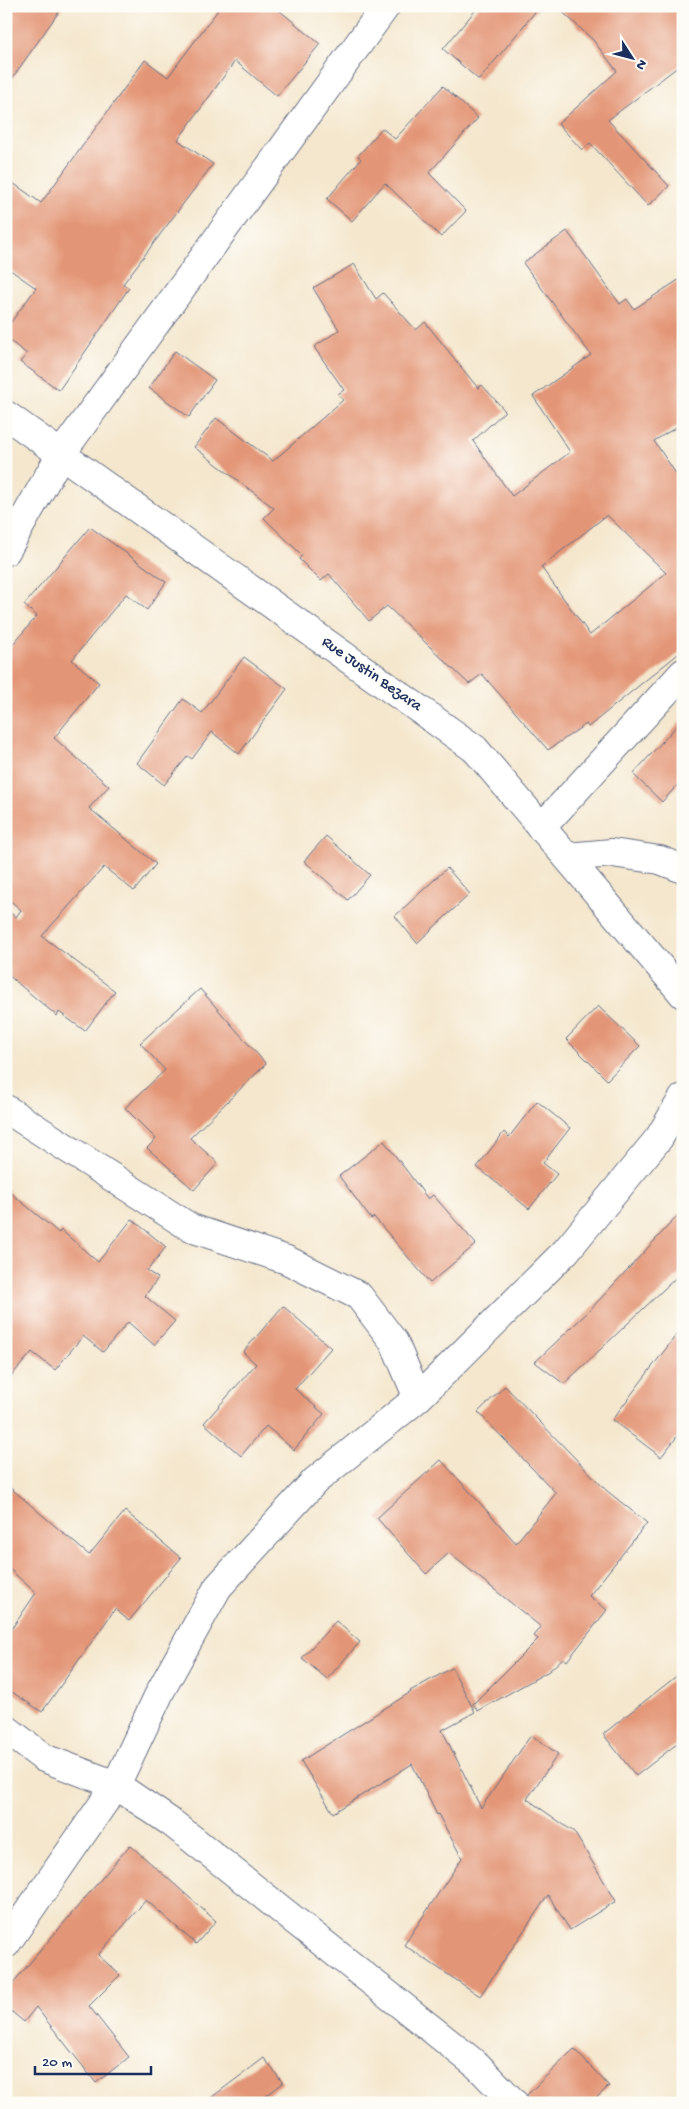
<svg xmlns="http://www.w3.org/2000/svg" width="689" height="2109" font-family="'Gochi Hand',sans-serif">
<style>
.building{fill:#e39677;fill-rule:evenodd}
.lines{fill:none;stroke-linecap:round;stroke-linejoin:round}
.minor-casing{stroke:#676f85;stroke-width:30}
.tertiary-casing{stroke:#676f85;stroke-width:30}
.minor{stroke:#fff;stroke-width:28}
.tertiary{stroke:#fff;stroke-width:28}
.labels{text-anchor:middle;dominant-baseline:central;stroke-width:4.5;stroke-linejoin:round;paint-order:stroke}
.street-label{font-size:16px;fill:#1b2f5e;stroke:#fdfcf7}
</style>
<rect width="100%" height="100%" fill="#fdfcf7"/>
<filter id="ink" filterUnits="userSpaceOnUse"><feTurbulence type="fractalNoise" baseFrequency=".02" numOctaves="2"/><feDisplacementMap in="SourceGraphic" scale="10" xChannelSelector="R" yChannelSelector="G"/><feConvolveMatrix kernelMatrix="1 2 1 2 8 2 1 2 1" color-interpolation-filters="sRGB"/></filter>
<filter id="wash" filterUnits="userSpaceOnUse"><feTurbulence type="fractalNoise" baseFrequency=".0096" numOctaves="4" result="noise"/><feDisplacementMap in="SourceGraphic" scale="20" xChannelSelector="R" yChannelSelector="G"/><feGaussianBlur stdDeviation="1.12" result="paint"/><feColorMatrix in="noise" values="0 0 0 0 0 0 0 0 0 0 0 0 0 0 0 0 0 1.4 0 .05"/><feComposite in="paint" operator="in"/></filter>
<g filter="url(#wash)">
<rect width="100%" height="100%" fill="#f4e7ce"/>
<g id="blocks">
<!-- building -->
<path class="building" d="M 6,6 L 63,6 L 6,87 Z
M 221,6 L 274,6 L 320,44 L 277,96 L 235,61 L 178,140 L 213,164 L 123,284 L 129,288 L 59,390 L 20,362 L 27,354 L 6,338 L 6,329 L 36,288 L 6,267 L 6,178 L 41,203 L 145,60 L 168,77 Z
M 479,6 L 540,6 L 479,80 L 443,49 Z
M 556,6 L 683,6 L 683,63 L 608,120 L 669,186 L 648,206 L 590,143 L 582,150 L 558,124 L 617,71 L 593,40 Z
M 443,86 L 478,118 L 429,173 L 466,211 L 441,237 L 385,183 L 352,221 L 327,199 L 361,159 L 358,156 L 382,128 L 395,139 Z
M 567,231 L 620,304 L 627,299 L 634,309 L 683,277 L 683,423 L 654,441 L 683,484 L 683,650 L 588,727 L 586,724 L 548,750 L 482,674 L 469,684 L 387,606 L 369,621 L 329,574 L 321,581 L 299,559 L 302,555 L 264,518 L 274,508 L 194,447 L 216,418 L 273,461 L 343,400 L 338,394 L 344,390 L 314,347 L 339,330 L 313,288 L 354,264 L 376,299 L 383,293 L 416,330 L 425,322 L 478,388 L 482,385 L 505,411 L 473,441 L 512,496 L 570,452 L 533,396 L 591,355 L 523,263 ZM 607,515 L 666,573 L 590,635 L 541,567 Z
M 175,351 L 215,380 L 189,417 L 149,388 Z
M 90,527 L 166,582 L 147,610 L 126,594 L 72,660 L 99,683 L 54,738 L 109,786 L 89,808 L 156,864 L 134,891 L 104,867 L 42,936 L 115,991 L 85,1031 L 59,1012 L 57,1016 L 8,975 L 6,976 L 6,910 L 16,917 L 21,910 L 6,897 L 6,652 L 37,616 L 24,605 Z
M 244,657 L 287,689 L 239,754 L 212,732 L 192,759 L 188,756 L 164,785 L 137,763 L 183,699 L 202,713 Z
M 683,719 L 683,779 L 662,802 L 633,774 Z
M 326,836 L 370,875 L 348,900 L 304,861 Z
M 447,868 L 470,894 L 417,943 L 395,916 Z
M 200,989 L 266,1064 L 190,1138 L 218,1163 L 194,1190 L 147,1148 L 156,1139 L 125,1108 L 165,1070 L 140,1043 Z
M 598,1006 L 640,1046 L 607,1080 L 566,1039 Z
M 537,1101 L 570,1128 L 543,1163 L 557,1174 L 529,1209 L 477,1167 L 504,1132 L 509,1137 Z
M 384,1141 L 428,1199 L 433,1195 L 476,1244 L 430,1283 L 374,1217 L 371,1219 L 339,1176 Z
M 6,1189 L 59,1233 L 61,1230 L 98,1262 L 132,1219 L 166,1247 L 147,1271 L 158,1278 L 145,1296 L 175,1321 L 154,1345 L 128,1322 L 103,1352 L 83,1336 L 55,1370 L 32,1352 L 6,1382 Z
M 683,1210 L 683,1271 L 564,1384 L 535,1362 L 588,1312 Z
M 283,1306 L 331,1348 L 295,1389 L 324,1414 L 294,1450 L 266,1426 L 241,1456 L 204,1423 L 256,1364 L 243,1352 Z
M 683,1326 L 683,1429 L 661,1457 L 612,1420 Z
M 505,1386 L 606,1490 L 647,1523 L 589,1596 L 607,1610 L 567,1661 L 563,1658 L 549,1671 L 478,1711 L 473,1704 L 538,1639 L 534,1636 L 541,1627 L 449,1553 L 426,1574 L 377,1518 L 441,1460 L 516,1543 L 556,1493 L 478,1412 Z
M 6,1484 L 89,1555 L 125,1511 L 181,1558 L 129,1621 L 115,1609 L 42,1712 L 6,1688 L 6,1637 L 36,1593 L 6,1566 Z
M 336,1621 L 360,1642 L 327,1679 L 302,1658 Z
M 452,1668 L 475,1712 L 442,1730 L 481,1808 L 531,1735 L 558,1754 L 527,1799 L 574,1832 L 616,1901 L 570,1930 L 548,1895 L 480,1996 L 404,1945 L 462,1858 L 438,1814 L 437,1815 L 412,1764 L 333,1813 L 301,1761 L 411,1692 L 410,1691 Z
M 683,1671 L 683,1739 L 636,1776 L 603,1734 Z
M 130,1845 L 216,1921 L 196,1944 L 146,1900 L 98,1955 L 120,1975 L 89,2006 L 129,2057 L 96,2083 L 36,2007 L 24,2022 L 6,2007 L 6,1991 Z
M 574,2049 L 609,2086 L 591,2103 L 529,2103 L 527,2095 Z
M 264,2058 L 283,2083 L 257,2103 L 204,2103 Z"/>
</g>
</g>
<g filter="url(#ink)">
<use href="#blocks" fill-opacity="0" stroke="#676f85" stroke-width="1"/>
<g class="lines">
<defs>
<path id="minor" d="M 6,551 L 61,454 L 386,6
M 541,828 L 683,673
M 567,857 L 612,853 L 660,860 L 683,869
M 6,1109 L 191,1228 L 287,1260 L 359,1296 L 394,1342 L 418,1398
M 6,1729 L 44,1758 L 116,1785 L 172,1823 L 478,2066 L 514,2103
M 6,1944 L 116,1785 L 161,1690 L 218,1587 L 315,1481 L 418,1398 L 566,1251 L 659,1138 L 683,1098"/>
<path id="tertiary" d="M 6,415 L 475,749 L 683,994"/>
</defs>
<!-- minor casing -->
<use href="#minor" class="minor-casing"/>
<!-- tertiary casing -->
<use href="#tertiary" class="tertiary-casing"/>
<!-- minor -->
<use href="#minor" class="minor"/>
<!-- tertiary -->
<use href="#tertiary" class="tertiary"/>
</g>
</g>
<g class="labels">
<!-- street labels -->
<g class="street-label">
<text transform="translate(371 675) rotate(35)">Rue Justin Bezara</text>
</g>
</g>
<!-- margin -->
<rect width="689" height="2109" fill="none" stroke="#fdfcf7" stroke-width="25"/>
<!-- north arrow -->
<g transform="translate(632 58) rotate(126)" stroke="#fdfcf7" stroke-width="4" paint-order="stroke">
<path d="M0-4L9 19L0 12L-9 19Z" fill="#1b2f5e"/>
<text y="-8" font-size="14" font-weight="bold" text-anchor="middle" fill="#1b2f5e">N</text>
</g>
<!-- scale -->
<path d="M35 2066v8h116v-8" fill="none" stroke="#1b2f5e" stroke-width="2.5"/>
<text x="42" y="2066" font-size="15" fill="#1b2f5e" stroke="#fdfcf7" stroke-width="4" paint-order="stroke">20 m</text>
</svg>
